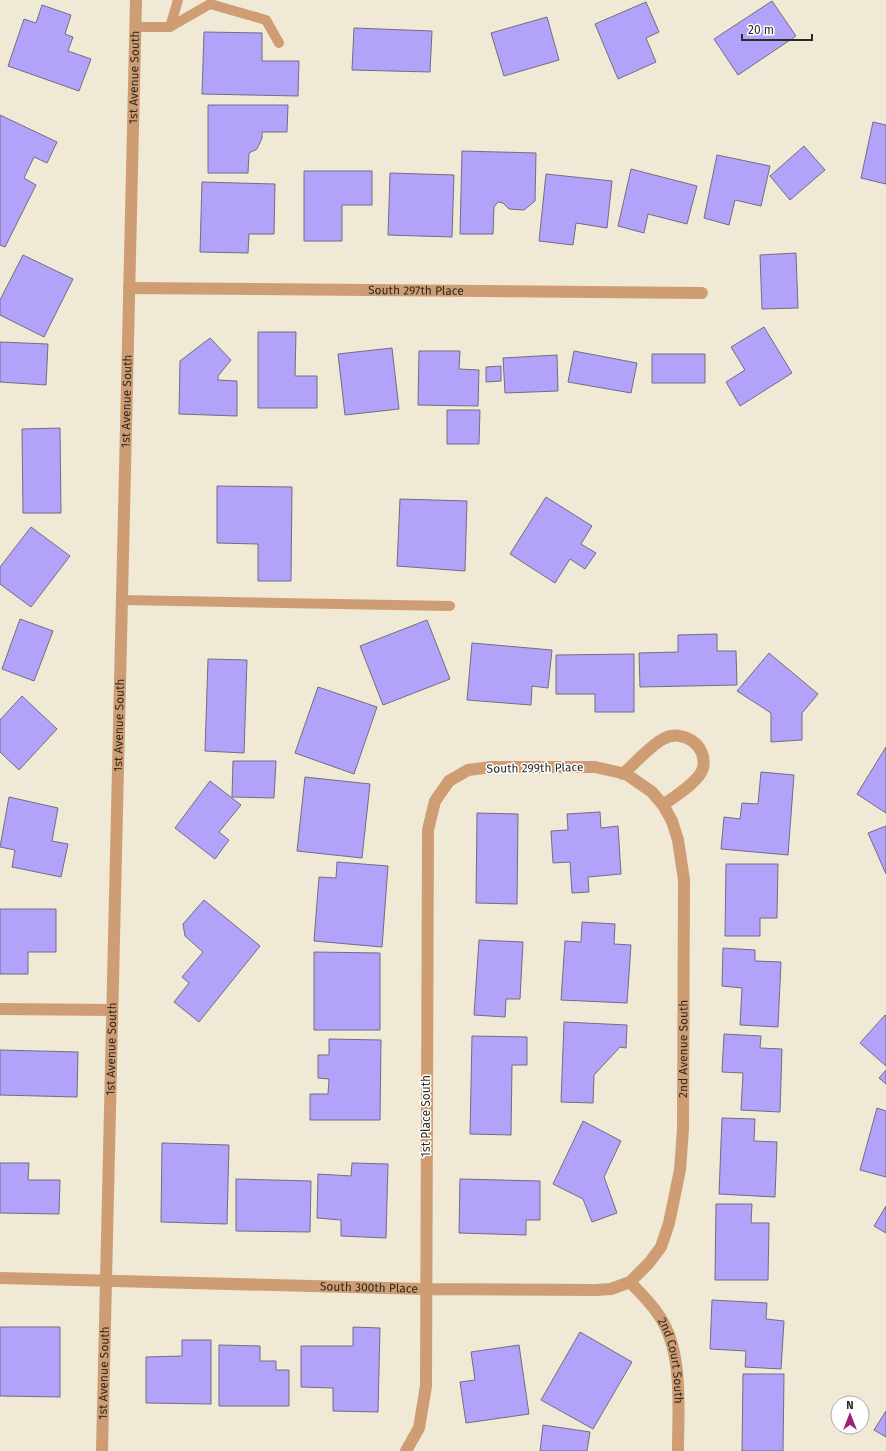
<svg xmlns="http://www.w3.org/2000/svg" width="886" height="1451" font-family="'Fira Sans',sans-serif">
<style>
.building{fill:#b2a2fa;stroke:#716e80}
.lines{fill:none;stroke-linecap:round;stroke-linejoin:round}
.service{stroke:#cf9d73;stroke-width:10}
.minor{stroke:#cf9d73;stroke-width:12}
.tertiary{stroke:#cf9d73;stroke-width:12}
.labels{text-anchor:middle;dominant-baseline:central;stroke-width:3;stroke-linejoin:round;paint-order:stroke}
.street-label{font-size:12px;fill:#2e2b24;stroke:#fff}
</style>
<rect width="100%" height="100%" fill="#efe9d5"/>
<!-- building -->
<path class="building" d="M 772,1 L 796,36 L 738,75 L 714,39 Z
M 646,2 L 659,32 L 646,38 L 656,62 L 618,79 L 595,24 Z
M 42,5 L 71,15 L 65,34 L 73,37 L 68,51 L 91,59 L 79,91 L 8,66 L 24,19 L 36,23 Z
M 547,17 L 559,60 L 504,76 L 491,33 Z
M 354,28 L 432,31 L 430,72 L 352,70 Z
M 204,32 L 262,33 L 262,61 L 299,61 L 298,96 L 202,94 Z
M 208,105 L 288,105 L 287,132 L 262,132 L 262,138 L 257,149 L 249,153 L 248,173 L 208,173 Z
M 0,115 L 57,142 L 47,163 L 34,157 L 24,178 L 36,185 L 5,247 L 0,245 Z
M 873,122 L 886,125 L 886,184 L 861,178 Z
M 804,146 L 825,170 L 790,200 L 770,176 Z
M 462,151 L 536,153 L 535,201 L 524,210 L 509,209 L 503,203 L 498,202 L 494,207 L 493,234 L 460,234 Z
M 717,155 L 770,166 L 761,206 L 735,200 L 729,225 L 704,218 Z
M 631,169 L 697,186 L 687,224 L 648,214 L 644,233 L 618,226 Z
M 304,171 L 372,171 L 372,205 L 342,205 L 342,241 L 304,241 Z
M 390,173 L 454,175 L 452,237 L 388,235 Z
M 546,174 L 612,181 L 607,228 L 576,223 L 573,245 L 539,241 Z
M 202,182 L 275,184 L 274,234 L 249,234 L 248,253 L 200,252 Z
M 796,253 L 798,308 L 762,309 L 760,255 Z
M 23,255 L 73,279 L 44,337 L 0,315 L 0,300 Z
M 764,327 L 792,373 L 740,406 L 726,382 L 745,370 L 731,347 Z
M 258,332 L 296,332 L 295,376 L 317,376 L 317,408 L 258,408 Z
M 210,338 L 231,360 L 218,376 L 218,380 L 237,381 L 237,416 L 179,414 L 180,361 Z
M 0,342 L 48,344 L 46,385 L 0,382 Z
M 392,348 L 399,409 L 345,415 L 338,354 Z
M 419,351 L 460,351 L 459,369 L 479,370 L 478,406 L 418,405 Z
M 574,351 L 637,363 L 631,393 L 568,382 Z
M 652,354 L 705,354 L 705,383 L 652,383 Z
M 557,355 L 558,391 L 505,393 L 503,358 Z
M 501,366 L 501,381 L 486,382 L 486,367 Z
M 447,410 L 480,410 L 479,444 L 447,444 Z
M 60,428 L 61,513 L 23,513 L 22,429 Z
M 217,486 L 292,487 L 291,581 L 258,581 L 258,544 L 217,543 Z
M 546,497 L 592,526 L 581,544 L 596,553 L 585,569 L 570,559 L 555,583 L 510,554 Z
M 400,499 L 467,501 L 465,571 L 397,566 Z
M 31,527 L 70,556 L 31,607 L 0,584 L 0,567 Z
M 20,619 L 53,631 L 34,681 L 2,669 Z
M 427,620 L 450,679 L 383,705 L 360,646 Z
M 717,634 L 717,651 L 736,651 L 737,685 L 640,687 L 639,653 L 678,652 L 678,635 Z
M 472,643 L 552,650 L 548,688 L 532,686 L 531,705 L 467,700 Z
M 769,653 L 818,694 L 802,713 L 802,740 L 771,742 L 771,713 L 737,691 Z
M 634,654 L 634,712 L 595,712 L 595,694 L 556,694 L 556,655 Z
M 208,659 L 247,660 L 244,753 L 205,751 Z
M 318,687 L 377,707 L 354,774 L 295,753 Z
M 22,696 L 57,729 L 19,770 L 0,752 L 0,720 Z
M 886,747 L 886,813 L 857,794 Z
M 233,761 L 276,761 L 274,798 L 232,797 Z
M 761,772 L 794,775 L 788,855 L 721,849 L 724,817 L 740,819 L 742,803 L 758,804 Z
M 305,777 L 370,784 L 362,858 L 297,851 Z
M 210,781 L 241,805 L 219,832 L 229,840 L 215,859 L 175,828 Z
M 9,797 L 58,808 L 52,841 L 68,844 L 61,877 L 12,867 L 15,850 L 0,847 Z
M 600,812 L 601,828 L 618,826 L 621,874 L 588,877 L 589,892 L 572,893 L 570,862 L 553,863 L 551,831 L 568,830 L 567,814 Z
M 477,813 L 518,814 L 517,904 L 476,903 Z
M 886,826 L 886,874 L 868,833 Z
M 337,862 L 388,866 L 382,947 L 314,941 L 319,877 L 336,878 Z
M 726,864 L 778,864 L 777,918 L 760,918 L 760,936 L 725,936 Z
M 204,900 L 260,946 L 199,1022 L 174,1002 L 189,983 L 182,977 L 203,952 L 185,936 L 183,924 Z
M 0,909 L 56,909 L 56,952 L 28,952 L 28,974 L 0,974 Z
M 582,922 L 615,924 L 614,944 L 631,945 L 627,1003 L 561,1000 L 565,941 L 581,942 Z
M 479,940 L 523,942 L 520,999 L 506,999 L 505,1017 L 474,1015 Z
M 723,948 L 755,950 L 755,961 L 781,962 L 778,1027 L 740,1025 L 742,988 L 722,986 Z
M 314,952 L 380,953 L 380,1030 L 314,1030 Z
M 885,1015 L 886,1016 L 886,1066 L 860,1043 Z
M 564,1022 L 627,1025 L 626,1048 L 620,1047 L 594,1075 L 593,1103 L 561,1102 Z
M 724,1034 L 761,1036 L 760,1048 L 782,1049 L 780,1112 L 741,1110 L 743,1073 L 722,1072 Z
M 472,1036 L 527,1037 L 527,1065 L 512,1065 L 511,1135 L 470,1134 Z
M 329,1039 L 381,1040 L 380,1120 L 310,1120 L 310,1094 L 328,1094 L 329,1079 L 318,1078 L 318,1055 L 329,1055 Z
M 0,1050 L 78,1052 L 77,1097 L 0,1095 Z
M 886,1070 L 886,1084 L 879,1078 Z
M 877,1108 L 886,1111 L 886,1177 L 860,1170 Z
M 722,1118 L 755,1119 L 754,1141 L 777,1142 L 775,1197 L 719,1194 Z
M 583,1121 L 621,1141 L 604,1177 L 617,1213 L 592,1222 L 583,1199 L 553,1184 Z
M 162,1143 L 229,1145 L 227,1224 L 161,1222 Z
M 0,1163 L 29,1163 L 28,1180 L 60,1180 L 59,1214 L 0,1213 Z
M 352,1163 L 388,1164 L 386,1238 L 341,1236 L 341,1220 L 317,1218 L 318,1174 L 351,1176 Z
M 236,1179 L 311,1181 L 310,1232 L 236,1231 Z
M 460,1179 L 540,1181 L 540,1220 L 526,1220 L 526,1235 L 459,1233 Z
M 716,1204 L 752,1204 L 751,1223 L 769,1223 L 768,1280 L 715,1280 Z
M 886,1206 L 886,1233 L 874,1226 Z
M 712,1300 L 767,1303 L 766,1319 L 784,1321 L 781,1369 L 745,1367 L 746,1351 L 710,1349 Z
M 0,1327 L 60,1327 L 60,1397 L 0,1396 Z
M 353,1327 L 380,1328 L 378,1412 L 333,1411 L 333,1388 L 301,1387 L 301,1346 L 353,1346 Z
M 580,1332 L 632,1362 L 593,1429 L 541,1400 Z
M 182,1340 L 211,1340 L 211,1404 L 146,1403 L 146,1357 L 182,1356 Z
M 219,1345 L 260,1346 L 260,1361 L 276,1361 L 276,1370 L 289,1370 L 289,1406 L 219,1406 Z
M 519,1345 L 529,1414 L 466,1423 L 460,1382 L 475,1380 L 471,1352 Z
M 743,1374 L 784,1374 L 783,1451 L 742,1451 Z
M 886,1411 L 886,1437 L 874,1430 Z
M 543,1425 L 590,1432 L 587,1451 L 540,1451 Z"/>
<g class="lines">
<!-- service -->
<path class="service" d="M 135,27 L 170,27 L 210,4 L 266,20 L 279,43
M 170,27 L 178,0
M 122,600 L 450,606"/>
<!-- minor -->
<g class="minor">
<path id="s1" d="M 129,288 L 702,293"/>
<path d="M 623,774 C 635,763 650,746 663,739 C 682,728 708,745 703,768 C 700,781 674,797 663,805"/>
<path d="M 0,1009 L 112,1010"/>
<path id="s2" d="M 0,1278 L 425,1289 L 596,1290 L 611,1289 L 630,1282 L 649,1263 L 661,1247 L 669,1223 L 680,1170 L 683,1129 L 684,880 L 678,840 L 672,821 L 663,805 L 652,792 L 626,774 L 595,767 L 491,767 L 468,770 L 449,781 L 435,801 L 428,830 L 426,1386 L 419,1428 L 406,1451"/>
<path id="s3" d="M 630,1282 C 639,1292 650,1302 658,1314 C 684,1350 678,1409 678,1451"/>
</g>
<!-- tertiary -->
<path class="tertiary" id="s4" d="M 102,1451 L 136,0"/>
</g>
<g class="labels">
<!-- street labels -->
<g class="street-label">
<text stroke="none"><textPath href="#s4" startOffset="1374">1st Avenue South</textPath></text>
<text stroke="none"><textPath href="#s1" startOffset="287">South 297th Place</textPath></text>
<text stroke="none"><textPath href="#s4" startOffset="1050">1st Avenue South</textPath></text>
<text stroke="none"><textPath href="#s4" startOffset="726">1st Avenue South</textPath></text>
<text transform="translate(535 768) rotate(-1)">South 299th Place</text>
<text stroke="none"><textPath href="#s4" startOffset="402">1st Avenue South</textPath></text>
<text stroke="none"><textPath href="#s2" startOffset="879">2nd Avenue South</textPath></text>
<text transform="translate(426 1116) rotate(-90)">1st Place South</text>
<text stroke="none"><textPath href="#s2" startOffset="369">South 300th Place</textPath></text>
<text stroke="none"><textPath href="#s3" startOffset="92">2nd Court South</textPath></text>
<text stroke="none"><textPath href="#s4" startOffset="78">1st Avenue South</textPath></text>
</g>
</g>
<!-- north arrow -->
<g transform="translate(850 1415)"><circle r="19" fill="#ffffff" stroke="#abaaa7"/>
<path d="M0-3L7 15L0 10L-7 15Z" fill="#9d2279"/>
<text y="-6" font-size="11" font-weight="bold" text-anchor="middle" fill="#2e2b24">N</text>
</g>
<!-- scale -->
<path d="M742 34v6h70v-6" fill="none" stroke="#2e2b24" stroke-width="2"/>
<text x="748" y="34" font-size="12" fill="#2e2b24" stroke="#ffffff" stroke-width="3" paint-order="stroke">20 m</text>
</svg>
